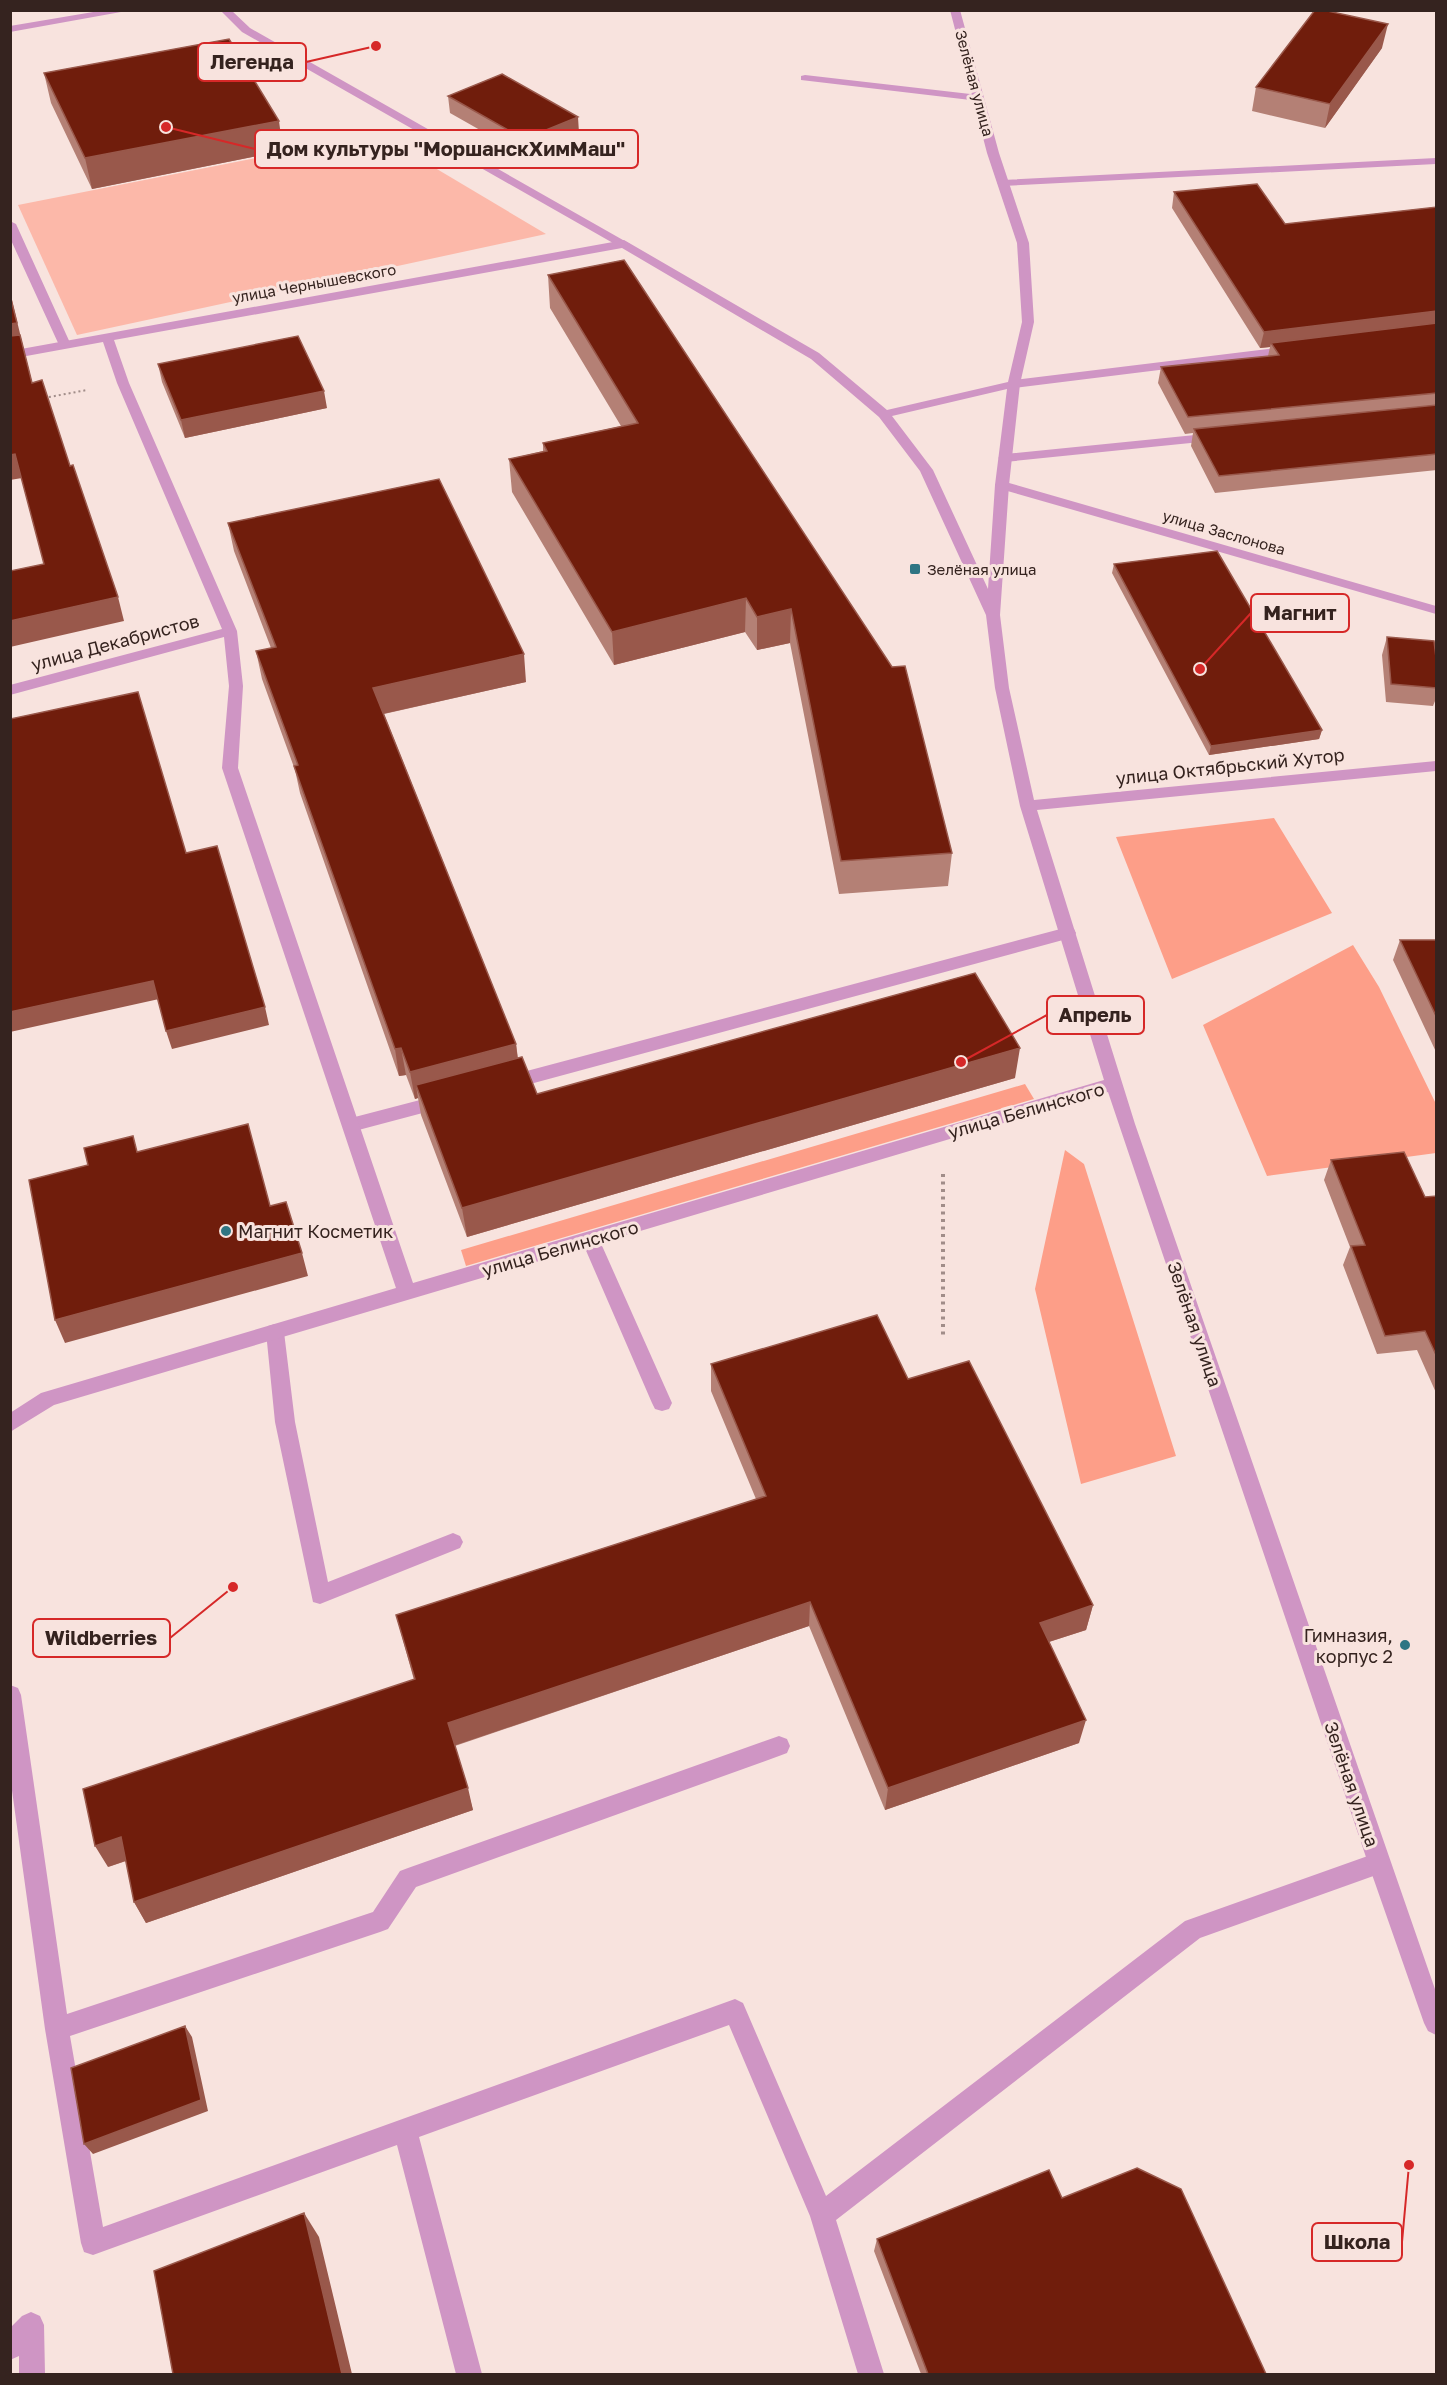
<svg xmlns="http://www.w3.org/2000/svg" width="1447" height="2385" font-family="'Golos Text',sans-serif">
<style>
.green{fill:#fcb8a9}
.forest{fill:#fd9e88}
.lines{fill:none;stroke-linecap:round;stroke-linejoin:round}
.path-far1{stroke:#a18d89;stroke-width:2;stroke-dasharray:2 3;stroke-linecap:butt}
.path{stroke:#a18d89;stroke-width:4;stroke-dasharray:3 4.5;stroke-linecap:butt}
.lane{fill:#cf95c4;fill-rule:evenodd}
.street{fill:#cf95c4;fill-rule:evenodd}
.wall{fill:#b48075}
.shaded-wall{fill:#99584b}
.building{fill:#701d0c;stroke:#99584b;stroke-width:1.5}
.poi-dot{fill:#2f7583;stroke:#f8e3de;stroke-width:2}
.labels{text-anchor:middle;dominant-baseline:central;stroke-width:6;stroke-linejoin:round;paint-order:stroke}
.far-street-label{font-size:15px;fill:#35231f;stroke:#f8e3de}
.far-poi-label{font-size:15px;fill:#35231f;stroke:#f8e3de;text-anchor:start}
.street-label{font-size:18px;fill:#35231f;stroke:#f8e3de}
.poi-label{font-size:18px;fill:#35231f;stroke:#f8e3de;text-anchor:start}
.leader{fill:none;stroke:#d62828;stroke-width:2}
.callout-dot{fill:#d62828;stroke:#f8e3de;stroke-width:2}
.callout{fill:#f8e3de;stroke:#d62828;stroke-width:2}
.callout-label{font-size:20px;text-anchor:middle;font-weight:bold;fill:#35231f}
</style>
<rect width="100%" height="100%" fill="#f8e3de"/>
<!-- green -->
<path class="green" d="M 378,134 L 546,234 L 77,335 L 18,205 Z"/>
<!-- forest -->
<path class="forest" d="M 1274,818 L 1332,913 L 1172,979 L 1116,837 Z
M 1353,945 L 1379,987 L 1436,1104 L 1436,1153 L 1267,1176 L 1203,1025 Z
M 1025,1084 L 1034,1099 L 466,1266 L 461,1250 Z
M 1065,1150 L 1084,1164 L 1176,1456 L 1081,1484 L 1035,1289 Z"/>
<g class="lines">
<!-- path-far1 -->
<path class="path-far1" d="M 44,398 L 87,390"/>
<!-- path -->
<path class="path" d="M 943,1174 L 943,1338"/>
<!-- lane -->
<path class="lane" d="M 105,10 L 132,10 L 10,32 L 10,26 Z
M 220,10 L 231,10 L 250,28 L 630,244 L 624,248 L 620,247 L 242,32 Z
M 805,75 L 979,95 L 984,98 L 979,101 L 801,80 L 801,76 Z
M 1436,158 L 1436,164 L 1003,186 L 997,183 L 1003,180 Z
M 10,221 L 16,224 L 71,345 L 69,348 L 61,348 L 59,345 L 10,238 Z
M 1293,346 L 1299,350 L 1297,353 L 1014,388 L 1008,384 L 1014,380 Z
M 1215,433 L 1222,437 L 1220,440 L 1005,462 L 998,458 L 1005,454 Z
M 1002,481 L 1436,606 L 1436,614 L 997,488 L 995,485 L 997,482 Z
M 1068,927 L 1074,929 L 1076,933 L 1074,937 L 508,1090 L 502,1088 L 499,1083 L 502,1078 L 508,1076 Z
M 443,1094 L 449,1096 L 452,1101 L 449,1106 L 351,1132 L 345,1130 L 342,1125 L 345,1120 L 351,1118 Z
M 590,1232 L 596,1234 L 599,1239 L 672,1403 L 669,1409 L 662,1411 L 655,1409 L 652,1403 L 581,1239 L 584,1234 Z
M 275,1324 L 282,1326 L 284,1332 L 295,1422 L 328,1582 L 453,1533 L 460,1536 L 463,1542 L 460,1548 L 320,1604 L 313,1602 L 275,1422 L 266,1332 L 268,1326 Z
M 10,1685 L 18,1688 L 21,1695 L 67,2014 L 373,1912 L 400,1871 L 408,1868 L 779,1736 L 787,1739 L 790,1746 L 787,1753 L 779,1756 L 416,1887 L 388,1929 L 380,1932 L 70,2036 L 103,2227 L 735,1999 L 743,2003 L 826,2196 L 1185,1921 L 1379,1852 L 1387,1855 L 1390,1863 L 1387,1871 L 1379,1874 L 1200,1938 L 836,2220 L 884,2374 L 858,2374 L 810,2216 L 729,2025 L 419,2137 L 482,2374 L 456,2374 L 397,2145 L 93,2255 L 84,2252 L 81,2243 L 45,2029 L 10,1776 Z
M 31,2312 L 40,2316 L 44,2325 L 45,2374 L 19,2374 L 19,2356 L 10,2360 L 10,2328 L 22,2316 Z"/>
<!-- street -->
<path class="street" d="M 950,10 L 960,10 L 999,153 L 1029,243 L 1034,322 L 1020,384 L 1009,485 L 1000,615 L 1009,688 L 1034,800 L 1436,761 L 1436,771 L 1037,810 L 1135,1124 L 1436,1992 L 1436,2035 L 1428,2031 L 1424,2023 L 1368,1863 L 1108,1092 L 54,1405 L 10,1432 L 10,1413 L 41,1393 L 396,1288 L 222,768 L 229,686 L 224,637 L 10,695 L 10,685 L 222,629 L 117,383 L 103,342 L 10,359 L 10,351 L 624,240 L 819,353 L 887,410 L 1008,382 L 1022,322 L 1017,243 L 987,153 ZM 622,248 L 811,359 L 879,417 L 920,471 L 986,615 L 995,688 L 1020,806 L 1104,1080 L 413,1283 L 238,768 L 243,686 L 237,631 L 129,383 L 114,340 ZM 1007,389 L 995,485 L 988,589 L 933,470 L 892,416 Z"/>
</g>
<!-- wall -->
<path class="wall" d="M 1382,48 L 1325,128 L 1252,111 L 1256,87 Z
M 44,73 L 283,151 L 92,189 L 51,103 Z
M 448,96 L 579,133 L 526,156 L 450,113 Z
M 1174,192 L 1285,224 L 1437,207 L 1437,470 L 1215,493 L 1191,446 L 1193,433 L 1185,434 L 1158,383 L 1161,367 L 1268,356 L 1270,347 L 1260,348 L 1172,208 Z
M 624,260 L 952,853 L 948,886 L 839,894 L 790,643 L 757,650 L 745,632 L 614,665 L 512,492 L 509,459 L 543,451 L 543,443 L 621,426 L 550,308 L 548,275 Z
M 158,364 L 327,408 L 185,438 L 162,382 Z
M 228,523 L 526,682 L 384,714 L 516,1044 L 518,1058 L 537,1094 L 1015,1078 L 467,1237 L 421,1115 L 418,1098 L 415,1099 L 406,1075 L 399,1076 L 300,793 L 295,770 L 262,679 L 256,651 L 271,648 L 234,551 Z
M 1114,564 L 1322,730 L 1319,739 L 1209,755 L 1112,573 Z
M 1387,637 L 1437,666 L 1437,696 L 1433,706 L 1386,702 L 1382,655 Z
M 1400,940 L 1437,940 L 1437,1054 L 1393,960 Z
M 1331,1160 L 1425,1197 L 1437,1196 L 1437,1395 L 1417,1350 L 1377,1354 L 1343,1265 L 1350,1247 L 1324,1180 Z
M 711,1364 L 908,1379 L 1093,1605 L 1086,1630 L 1049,1642 L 1079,1743 L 885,1810 L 809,1626 L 455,1746 L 473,1810 L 146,1923 L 134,1902 L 126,1861 L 108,1867 L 414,1680 L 396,1615 L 756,1499 L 711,1391 Z
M 1062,2198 L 1266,2374 L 921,2374 L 874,2251 L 877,2239 Z"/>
<!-- shaded-wall -->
<path class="shaded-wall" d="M 1388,24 L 1382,48 L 1325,128 L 1330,104 Z
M 578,117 L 579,133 L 526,156 L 524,139 Z
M 279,121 L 283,151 L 92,189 L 85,158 Z
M 10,292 L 23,346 L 38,406 L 10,349 Z
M 1437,311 L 1437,324 L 1271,343 L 1270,347 L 1260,348 L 1264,332 Z
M 324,391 L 327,408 L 185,438 L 181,420 Z
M 15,454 L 22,478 L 10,480 L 10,455 Z
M 118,597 L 124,621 L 10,647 L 10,621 Z
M 746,598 L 745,632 L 614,665 L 612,632 Z
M 791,609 L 790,643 L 757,650 L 757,617 Z
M 524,654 L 526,682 L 378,715 L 373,688 Z
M 1322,730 L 1319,739 L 1209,755 L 1211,746 Z
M 153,981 L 159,999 L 10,1032 L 10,1012 Z
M 265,1007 L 269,1025 L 172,1049 L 166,1031 Z
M 516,1044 L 519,1071 L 416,1085 L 418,1098 L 415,1099 L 410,1072 Z
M 401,1048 L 406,1075 L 399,1076 L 395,1049 Z
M 1020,1048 L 1015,1078 L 467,1237 L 462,1208 Z
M 302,1253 L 308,1276 L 65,1343 L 55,1320 Z
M 810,1602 L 809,1626 L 453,1746 L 448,1723 Z
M 1093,1605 L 1086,1630 L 1033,1647 L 1040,1623 Z
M 1086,1720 L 1079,1743 L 885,1810 L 888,1788 Z
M 468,1788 L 473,1810 L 146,1923 L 134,1902 Z
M 121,1837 L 134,1858 L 108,1867 L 95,1846 Z
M 185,2026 L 192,2037 L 208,2111 L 93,2154 L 84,2144 Z
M 304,2213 L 319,2237 L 352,2374 L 342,2374 Z"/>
<!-- building -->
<path class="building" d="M 1315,10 L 1323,10 L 1388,24 L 1330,104 L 1256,87 Z
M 229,39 L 279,121 L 85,158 L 44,73 Z
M 502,74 L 578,117 L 524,139 L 448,96 Z
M 1257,184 L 1285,224 L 1437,207 L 1437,311 L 1264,332 L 1174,192 Z
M 624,260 L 892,667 L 905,666 L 952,853 L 841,861 L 791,609 L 757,617 L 746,598 L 612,632 L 509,459 L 547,451 L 543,443 L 638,423 L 548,275 Z
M 10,295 L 17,323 L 10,324 Z
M 1437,323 L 1437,393 L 1188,417 L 1161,367 L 1279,355 L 1271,343 Z
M 20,335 L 32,383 L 42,380 L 70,466 L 73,465 L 118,597 L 10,621 L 10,571 L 44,564 L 15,454 L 10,455 L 10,336 Z
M 298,336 L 324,391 L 181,420 L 158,364 Z
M 1437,405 L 1437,454 L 1219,476 L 1194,429 Z
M 439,479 L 524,654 L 373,688 L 516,1044 L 410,1072 L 401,1048 L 395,1049 L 294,766 L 298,765 L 256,651 L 276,647 L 228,523 Z
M 1217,551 L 1322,730 L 1211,746 L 1114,564 Z
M 1387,637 L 1434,641 L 1437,666 L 1437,688 L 1391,684 Z
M 138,692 L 186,853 L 217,846 L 265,1007 L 166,1031 L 153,981 L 10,1012 L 10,719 Z
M 1400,940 L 1437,940 L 1437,1018 Z
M 975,973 L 1020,1048 L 462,1208 L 416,1085 L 522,1057 L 537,1094 Z
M 248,1124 L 270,1206 L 286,1202 L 302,1253 L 55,1320 L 29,1180 L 88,1165 L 84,1148 L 133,1136 L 137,1152 Z
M 1404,1152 L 1425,1197 L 1437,1196 L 1437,1357 L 1425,1331 L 1385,1336 L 1351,1246 L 1365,1245 L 1331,1160 Z
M 877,1315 L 908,1379 L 969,1361 L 1093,1605 L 1040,1623 L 1086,1720 L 888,1788 L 810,1602 L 448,1723 L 468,1788 L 134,1902 L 121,1837 L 95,1846 L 83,1789 L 415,1679 L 396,1615 L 766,1496 L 711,1364 Z
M 185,2026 L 201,2100 L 84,2144 L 71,2068 Z
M 1137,2168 L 1181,2189 L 1266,2374 L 928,2374 L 877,2239 L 1049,2170 L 1062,2198 Z
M 304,2213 L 342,2374 L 173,2374 L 154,2271 Z"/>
<!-- markers -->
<g class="poi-dot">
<rect x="909" y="563" width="12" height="12" rx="3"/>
<circle cx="226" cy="1231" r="6"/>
<circle cx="1405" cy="1645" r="6"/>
</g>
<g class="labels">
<!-- far-street labels -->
<g class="far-street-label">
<text transform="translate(975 83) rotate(75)">Зелёная улица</text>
<text transform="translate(314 283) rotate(-10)">улица Чернышевского</text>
<text transform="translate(1224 532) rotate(16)">улица Заслонова</text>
</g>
<!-- far-poi labels -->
<g class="far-poi-label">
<text x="927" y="569">Зелёная улица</text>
</g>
<!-- street labels -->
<g class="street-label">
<text transform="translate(115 642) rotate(-15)">улица Декабристов</text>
<text transform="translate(1230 766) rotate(-6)">улица Октябрьский Хутор</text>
<text transform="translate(1026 1110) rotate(-16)">улица Белинского</text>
<text transform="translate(560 1248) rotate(-16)">улица Белинского</text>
<text transform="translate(1195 1324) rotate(71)">Зелёная улица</text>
<text transform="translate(1352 1784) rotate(71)">Зелёная улица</text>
</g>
<!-- poi labels -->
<g class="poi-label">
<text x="238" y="1231">Магнит Косметик</text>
<text x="1393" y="1635" text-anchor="end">Гимназия,<tspan x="1393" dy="21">корпус 2</tspan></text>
</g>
</g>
<!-- callouts -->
<path class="leader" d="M376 46L306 62M166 127L255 149M1200 669L1251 613M961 1062L1047 1015M233 1587L170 1638M1409 2165L1402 2242"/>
<g class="callout-dot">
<circle cx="376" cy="46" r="6"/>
<circle cx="166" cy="127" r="6"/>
<circle cx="1200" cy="669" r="6"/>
<circle cx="961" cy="1062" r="6"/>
<circle cx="233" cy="1587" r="6"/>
<circle cx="1409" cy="2165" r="6"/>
</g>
<g class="callout">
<rect x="198" y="43" width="108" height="38" rx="6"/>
<rect x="255" y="130" width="383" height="38" rx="6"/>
<rect x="1251" y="594" width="98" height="38" rx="6"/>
<rect x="1047" y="996" width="97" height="38" rx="6"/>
<rect x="33" y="1619" width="137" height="38" rx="6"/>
<rect x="1312" y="2223" width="90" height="38" rx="6"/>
</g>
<g class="callout-label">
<text x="252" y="69">Легенда</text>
<text x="446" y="156">Дом культуры "МоршанскХимМаш"</text>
<text x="1300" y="620">Магнит</text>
<text x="1095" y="1022">Апрель</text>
<text x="101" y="1645">Wildberries</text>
<text x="1357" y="2249">Школа</text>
</g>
<!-- border -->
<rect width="1447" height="2385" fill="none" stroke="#35231f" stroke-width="24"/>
</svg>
